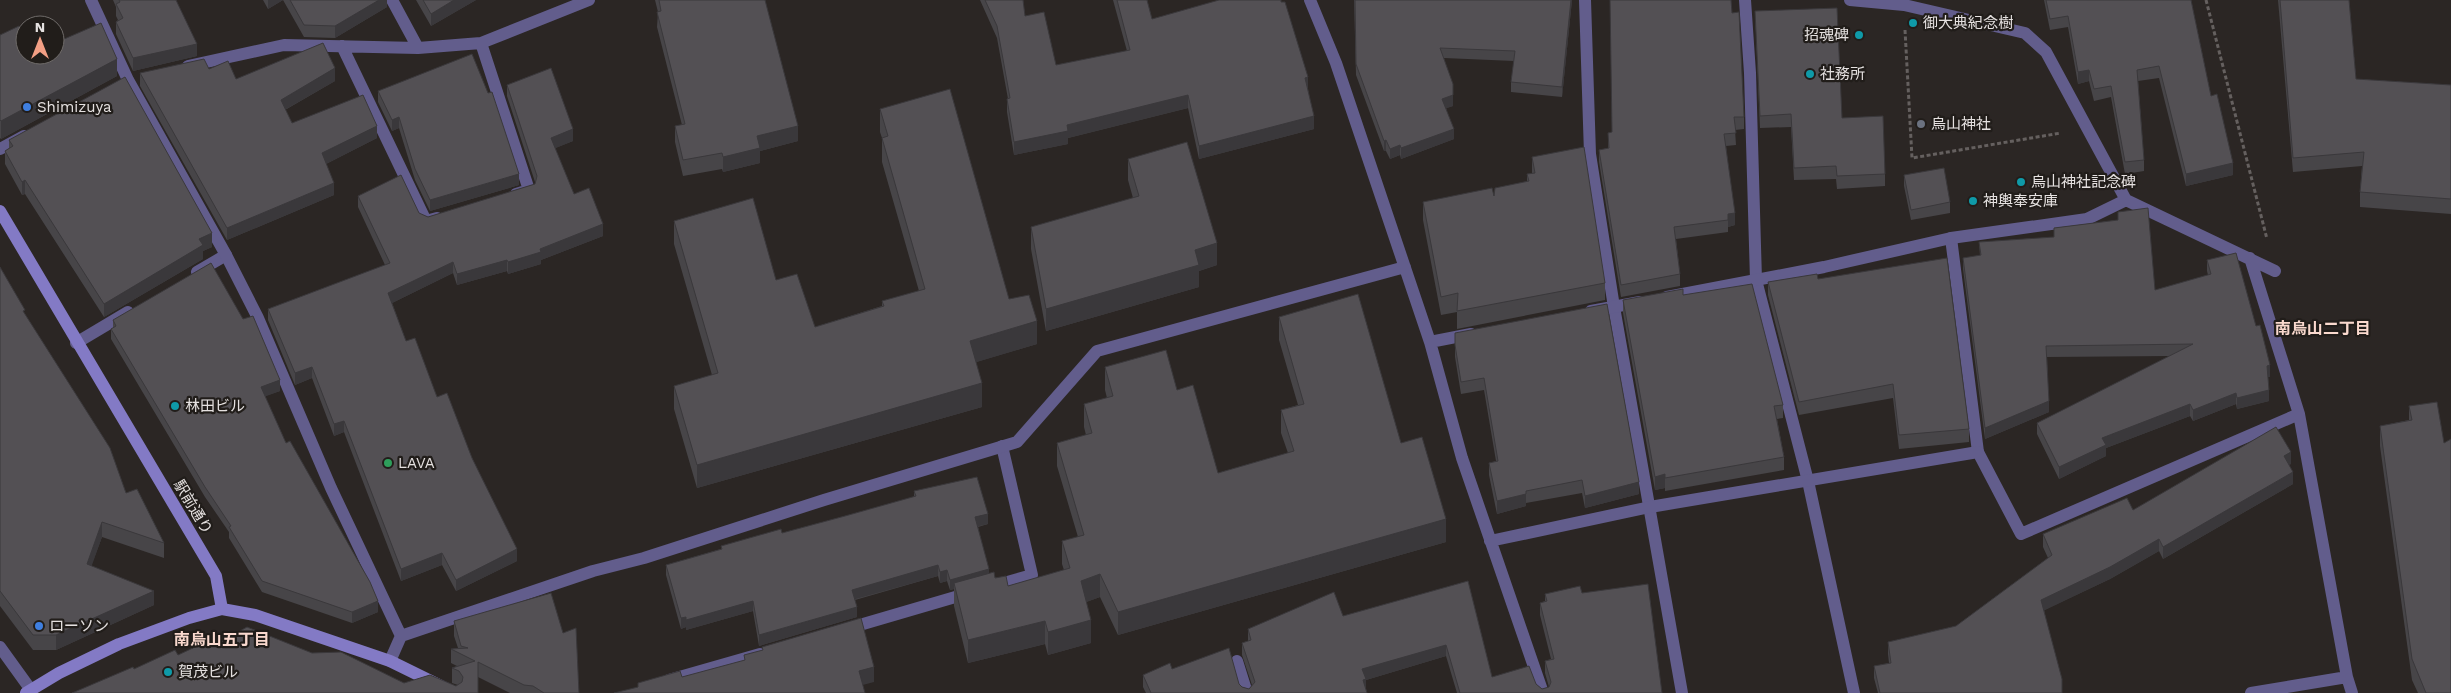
<svg xmlns="http://www.w3.org/2000/svg" width="2451" height="693" font-family="'Work Sans','Noto Sans JP',sans-serif">
<style>
.lines{fill:none;stroke-linecap:round;stroke-linejoin:round}
.path{stroke:#65605f;stroke-width:3;stroke-dasharray:4 2.5;stroke-linecap:butt}
.lane{stroke:#625d8c;stroke-width:12}
.street{stroke:#625d8c;stroke-width:12}
.secondary{stroke:#837ac5;stroke-width:12}
.wall{fill:#474548}
.shaded-wall{fill:#3a383b}
.building{fill:#535054;stroke:#3a383b}
.culture-dot{fill:#0f9aa8;stroke:#211d1a;stroke-width:2}
.shop-dot{fill:#3f7fe0;stroke:#211d1a;stroke-width:2}
.worship-dot{fill:#6b7280;stroke:#211d1a;stroke-width:2}
.leisure-dot{fill:#2e9e5b;stroke:#211d1a;stroke-width:2}
.labels{text-anchor:middle;dominant-baseline:central;stroke-width:4.5;stroke-linejoin:round;paint-order:stroke}
.poi-label{font-size:15px;fill:#e5e1e0;stroke:#211d1a;text-anchor:start}
.street-label{font-size:15px;fill:#e5e1e0;stroke:#211d1a}
.neighbourhood-label{font-size:16px;font-weight:bold;fill:#fad9ce;stroke:#211d1a}
</style>
<rect width="100%" height="100%" fill="#2b2624"/>
<g class="lines">
<!-- path -->
<path class="path" d="M 2206,0 L 2267,239
M 1905,30 L 1912,158 L 2061,133"/>
<!-- lane -->
<path class="lane" d="M 1585,0 L 1590,154 L 1614,307 L 1682,693
M 1745,0 L 1750,73 L 1756,280 L 1808,481 L 1854,693
M 1951,238 L 1978,452
M 197,272 L 226,255
M 76,343 L 128,312
M 990,587 L 1032,575 L 1002,446
M 846,629 L 969,593
M 1237,661 L 1247,693
M 669,680 L 760,654"/>
<!-- street -->
<path class="street" d="M 91,0 L 128,80 L 226,255 L 258,318 L 331,488 L 401,636 L 390,661
M 392,0 L 418,48
M 1310,0 L 1336,63 L 1430,342 L 1462,458 L 1543,693
M 1850,0 L 1904,5 L 2025,33 L 2046,52 L 2126,200
M 481,43 L 529,190 L 516,194
M 342,46 L 426,221 L 437,218
M 188,66 L 284,45 L 418,48 L 481,43 L 589,0
M 0,149 L 24,136
M 2250,258 L 2299,414 L 2347,677 L 2352,693
M 1667,297 L 1824,267 L 1951,238 L 2087,219 L 2126,200 L 2275,271
M 1591,311 L 1640,302
M 1430,342 L 1471,334
M 1490,541 L 1650,507 L 1978,452 L 2021,534 L 2299,414
M 401,636 L 593,571 L 644,558 L 824,500 L 1017,442 L 1097,351 L 1405,267
M 0,647 L 31,690
M 2251,693 L 2347,677"/>
<!-- secondary -->
<path class="secondary" d="M 0,211 L 216,576 L 222,609
M 26,693 L 59,673 L 119,644 L 189,618 L 222,609 L 255,615 L 390,661 L 455,693"/>
</g>
<!-- wall -->
<path class="wall" d="M 113,0 L 176,0 L 197,56 L 133,71 L 116,34 L 116,22 L 118,20 L 116,16 L 116,7 Z
M 263,0 L 387,0 L 387,7 L 335,38 L 304,37 L 283,0 L 268,9 Z
M 416,0 L 476,0 L 431,26 Z
M 655,0 L 765,0 L 798,141 L 760,151 L 760,163 L 723,172 L 722,169 L 683,176 L 675,142 L 675,126 L 682,125 L 657,27 L 658,12 Z
M 980,0 L 1023,0 L 1025,16 L 1056,65 L 1127,51 L 1113,0 L 1147,0 L 1152,19 L 1308,89 L 1314,129 L 1199,159 L 1188,108 L 1068,138 L 1068,144 L 1014,155 L 1007,112 L 1007,99 L 1008,99 L 997,38 Z
M 1354,0 L 1572,0 L 1562,97 L 1511,92 L 1511,82 L 1514,61 L 1444,58 L 1453,106 L 1446,108 L 1454,139 L 1401,159 L 1400,155 L 1390,159 L 1386,151 L 1384,151 L 1356,75 Z
M 2044,0 L 2191,0 L 2211,96 L 2233,175 L 2186,186 L 2159,78 L 2138,81 L 2144,160 L 2144,171 L 2125,174 L 2111,97 L 2094,101 L 2089,81 L 2078,84 L 2068,27 L 2050,30 Z
M 2278,0 L 2349,0 L 2356,79 L 2451,85 L 2451,214 L 2360,207 L 2360,192 L 2362,166 L 2293,172 Z
M 1755,11 L 1842,118 L 1885,174 L 1885,186 L 1837,189 L 1836,179 L 1794,180 L 1791,127 L 1760,128 Z
M 1732,13 L 1744,117 L 1744,129 L 1735,130 L 1736,145 L 1726,146 L 1735,225 L 1728,227 L 1728,232 L 1676,239 L 1680,274 L 1680,286 L 1621,297 L 1599,162 L 1599,150 L 1608,148 L 1608,133 L 1612,132 Z
M 0,35 L 25,55 L 117,76 L 1,139 L 0,138 Z
M 209,69 L 236,79 L 335,81 L 285,110 L 292,123 L 377,138 L 326,164 L 334,195 L 227,240 L 140,86 L 140,73 Z
M 507,85 L 573,141 L 555,148 L 574,194 L 603,236 L 541,260 L 541,264 L 508,274 L 507,271 L 457,285 L 453,273 L 392,303 L 406,341 L 472,458 L 517,561 L 456,591 L 442,565 L 401,581 L 344,432 L 334,436 L 312,378 L 295,385 L 268,320 L 268,309 L 385,265 L 358,207 L 358,196 L 428,217 L 535,184 L 535,182 L 507,96 Z
M 378,91 L 519,185 L 430,211 L 415,180 L 399,128 L 392,131 L 378,102 Z
M 880,109 L 1009,299 L 1037,344 L 976,362 L 982,407 L 697,488 L 674,409 L 674,386 L 712,375 L 674,244 L 674,221 L 776,280 L 815,327 L 882,306 L 882,301 L 919,291 L 882,162 L 882,138 L 880,132 Z
M 9,140 L 212,247 L 203,251 L 203,259 L 104,317 L 25,194 L 22,195 L 5,164 L 5,151 L 9,148 Z
M 1532,157 L 1605,283 L 1605,300 L 1457,329 L 1457,312 L 1441,315 L 1423,220 L 1423,202 L 1494,196 L 1527,182 L 1527,174 L 1532,174 Z
M 1128,159 L 1217,265 L 1199,271 L 1199,287 L 1046,331 L 1031,249 L 1031,227 L 1133,198 L 1128,180 Z
M 1904,175 L 1950,202 L 1950,213 L 1911,220 L 1904,186 Z
M 2118,212 L 2155,290 L 2208,275 L 2207,271 L 2207,260 L 2270,377 L 2268,377 L 2269,401 L 2237,409 L 2236,404 L 2193,421 L 2190,416 L 2106,448 L 2106,456 L 2059,479 L 2037,434 L 2037,423 L 2170,356 L 2047,357 L 2049,412 L 1985,439 L 1963,269 L 1963,258 L 1980,256 L 1979,242 L 2054,237 L 2054,228 L 2118,220 Z
M 0,267 L 25,315 L 126,493 L 164,543 L 164,558 L 102,537 L 91,566 L 154,605 L 56,650 L 33,650 L 0,606 Z
M 1818,279 L 1969,429 L 1969,442 L 1899,449 L 1893,398 L 1799,415 L 1768,295 L 1768,282 Z
M 1683,295 L 1783,405 L 1783,418 L 1777,419 L 1784,457 L 1784,470 L 1665,491 L 1665,488 L 1655,490 L 1623,313 L 1623,300 Z
M 1279,317 L 1401,443 L 1446,542 L 1118,635 L 1100,597 L 1086,602 L 1091,643 L 1048,655 L 1045,644 L 968,663 L 954,606 L 954,589 L 950,590 L 947,581 L 940,583 L 938,576 L 855,600 L 857,617 L 759,646 L 753,611 L 686,630 L 686,627 L 681,629 L 666,575 L 666,565 L 721,549 L 721,546 L 782,533 L 845,516 L 914,497 L 914,491 L 988,524 L 978,527 L 989,573 L 1008,586 L 1064,570 L 1062,564 L 1062,541 L 1078,537 L 1057,466 L 1057,443 L 1086,435 L 1084,427 L 1084,404 L 1107,398 L 1105,390 L 1105,367 L 1177,390 L 1218,473 L 1288,453 L 1281,433 L 1281,410 L 1298,405 L 1279,340 Z
M 113,320 L 280,391 L 265,396 L 286,443 L 378,612 L 352,623 L 262,592 L 229,538 L 229,532 L 205,497 L 111,339 L 111,329 L 113,328 Z
M 1455,345 L 1639,494 L 1585,508 L 1582,493 L 1526,503 L 1526,506 L 1497,514 L 1489,475 L 1489,463 L 1496,461 L 1484,390 L 1461,394 L 1455,357 Z
M 2409,406 L 2444,443 L 2451,693 L 2418,693 L 2412,680 L 2380,446 L 2380,426 L 2409,420 Z
M 2291,464 L 2289,465 L 2293,484 L 2163,559 L 2159,551 L 2110,579 L 2044,610 L 2062,693 L 1878,693 L 1874,678 L 1874,666 L 1889,663 L 1888,654 L 1888,642 L 1956,626 L 2048,558 L 2043,547 L 2043,534 L 2133,510 Z
M 1468,581 L 1492,677 L 1536,684 L 1542,689 L 1549,687 L 1545,673 L 1545,661 L 1551,659 L 1540,615 L 1540,603 L 1545,601 L 1545,594 L 1582,593 L 1662,693 L 1457,693 L 1446,656 L 1366,680 L 1366,689 L 1367,693 L 1146,693 L 1143,687 L 1143,675 L 1172,669 L 1239,684 L 1242,687 L 1249,689 L 1252,685 L 1242,655 L 1242,643 L 1248,641 L 1248,629 L 1343,616 Z
M 454,621 L 579,693 L 510,693 L 478,677 L 478,693 L 134,669 L 178,655 L 231,636 L 312,653 L 404,683 L 456,686 L 458,685 L 452,683 L 452,668 L 457,666 L 451,663 L 451,649 L 458,648 L 454,636 Z"/>
<!-- shaded-wall -->
<path class="shaded-wall" d="M 268,0 L 283,0 L 268,9 Z
M 379,0 L 387,0 L 387,7 L 335,38 L 335,26 Z
M 454,0 L 476,0 L 431,26 L 431,14 Z
M 1571,0 L 1572,0 L 1562,97 L 1562,87 Z
M 197,44 L 197,56 L 133,71 L 133,58 Z
M 117,59 L 117,76 L 1,139 L 1,121 Z
M 335,68 L 335,81 L 281,112 L 281,100 Z
M 2089,70 L 2089,81 L 2078,84 L 2078,72 Z
M 1308,77 L 1308,89 L 1305,90 L 1305,78 Z
M 1188,95 L 1188,108 L 1068,138 L 1068,144 L 1014,155 L 1014,142 L 1067,125 Z
M 1453,95 L 1453,106 L 1442,110 L 1442,99 Z
M 1314,116 L 1314,129 L 1199,159 L 1199,146 Z
M 399,117 L 399,128 L 392,131 L 392,120 Z
M 377,126 L 377,138 L 322,166 L 322,153 Z
M 798,126 L 798,141 L 760,151 L 760,163 L 723,172 L 723,157 L 757,136 Z
M 573,129 L 573,141 L 551,150 L 551,138 Z
M 1454,129 L 1454,139 L 1401,159 L 1401,148 Z
M 1386,140 L 1386,151 L 1384,151 L 1384,141 Z
M 1400,145 L 1400,155 L 1390,159 L 1390,149 Z
M 2233,163 L 2233,175 L 2186,186 L 2186,174 Z
M 519,174 L 519,185 L 430,211 L 430,200 Z
M 25,180 L 25,194 L 22,195 L 22,182 Z
M 334,183 L 334,195 L 227,240 L 227,228 Z
M 1735,213 L 1735,225 L 1728,227 L 1728,214 Z
M 603,224 L 603,236 L 541,260 L 541,264 L 508,274 L 508,262 Z
M 212,233 L 212,247 L 203,251 L 203,259 L 104,317 L 104,304 L 199,239 Z
M 1217,243 L 1217,265 L 1199,271 L 1199,287 L 1046,331 L 1046,309 L 1195,250 Z
M 507,260 L 507,271 L 457,285 L 457,274 Z
M 453,262 L 453,273 L 388,305 L 388,293 Z
M 1037,321 L 1037,344 L 970,364 L 970,341 Z
M 2270,365 L 2270,377 L 2267,377 L 2267,366 Z
M 312,367 L 312,378 L 295,385 L 295,373 Z
M 280,380 L 280,391 L 261,398 L 261,387 Z
M 982,383 L 982,407 L 697,488 L 697,465 Z
M 2269,390 L 2269,401 L 2237,409 L 2237,398 Z
M 2236,393 L 2236,404 L 2193,421 L 2193,410 Z
M 2049,401 L 2049,412 L 1985,439 L 1985,428 Z
M 2190,404 L 2190,416 L 2106,448 L 2106,456 L 2059,479 L 2059,467 L 2102,438 Z
M 344,421 L 344,432 L 334,436 L 334,424 Z
M 2291,452 L 2291,464 L 2284,468 L 2284,456 Z
M 2293,472 L 2293,484 L 2163,559 L 2163,547 Z
M 1665,474 L 1665,488 L 1655,490 L 1655,477 Z
M 1639,482 L 1639,494 L 1585,508 L 1585,496 Z
M 1526,494 L 1526,506 L 1497,514 L 1497,501 Z
M 988,514 L 988,524 L 975,527 L 975,517 Z
M 1446,519 L 1446,542 L 1118,635 L 1118,612 Z
M 102,522 L 102,537 L 87,579 L 87,564 Z
M 2159,539 L 2159,551 L 2110,579 L 2041,612 L 2041,600 Z
M 517,549 L 517,561 L 456,591 L 456,580 Z
M 442,553 L 442,565 L 401,581 L 401,569 Z
M 938,565 L 938,576 L 852,600 L 852,590 Z
M 989,569 L 989,579 L 954,583 L 954,589 L 950,590 L 950,580 Z
M 947,570 L 947,581 L 940,583 L 940,572 Z
M 1100,574 L 1100,597 L 1081,604 L 1081,581 Z
M 154,591 L 154,605 L 56,650 L 56,635 Z
M 378,601 L 378,612 L 352,623 L 352,612 Z
M 753,601 L 753,611 L 686,630 L 686,620 Z
M 857,607 L 857,617 L 759,646 L 759,635 Z
M 686,617 L 686,627 L 681,629 L 681,618 Z
M 1091,620 L 1091,643 L 1048,655 L 1048,632 Z
M 1045,621 L 1045,644 L 968,663 L 968,640 Z
M 1446,645 L 1446,656 L 1366,680 L 1366,691 L 1363,692 L 1362,669 Z
M 874,667 L 874,682 L 859,686 L 859,671 Z"/>
<!-- building -->
<path class="building" d="M 119,0 L 176,0 L 197,44 L 133,58 L 116,22 L 123,18 L 116,4 L 120,2 Z
M 290,0 L 379,0 L 335,26 L 304,25 Z
M 423,0 L 454,0 L 431,14 Z
M 659,0 L 765,0 L 798,126 L 757,136 L 760,148 L 723,157 L 722,153 L 683,160 L 675,126 L 685,124 L 657,12 L 661,11 Z
M 985,0 L 1023,0 L 1025,16 L 1044,12 L 1056,65 L 1130,50 L 1117,0 L 1147,0 L 1152,19 L 1219,0 L 1281,0 L 1281,2 L 1285,2 L 1308,77 L 1305,78 L 1314,116 L 1199,146 L 1188,95 L 1067,125 L 1068,131 L 1014,142 L 1007,99 L 1010,98 L 997,26 Z
M 1355,0 L 1571,0 L 1562,87 L 1511,82 L 1515,51 L 1440,48 L 1453,84 L 1453,95 L 1442,99 L 1454,129 L 1401,148 L 1400,145 L 1390,149 L 1386,140 L 1384,141 L 1356,64 Z
M 1610,0 L 1731,0 L 1732,13 L 1739,12 L 1744,117 L 1734,117 L 1736,133 L 1724,134 L 1735,213 L 1728,214 L 1728,220 L 1674,227 L 1680,274 L 1621,285 L 1599,150 L 1609,148 L 1608,133 L 1612,132 Z
M 2046,0 L 2191,0 L 2211,96 L 2217,94 L 2233,163 L 2186,174 L 2159,66 L 2137,70 L 2144,160 L 2125,162 L 2111,86 L 2094,89 L 2089,70 L 2078,72 L 2068,16 L 2050,19 Z
M 2280,0 L 2349,0 L 2356,79 L 2451,85 L 2451,199 L 2360,192 L 2364,152 L 2293,158 Z
M 1837,8 L 1842,118 L 1883,116 L 1885,174 L 1837,176 L 1836,166 L 1794,168 L 1791,114 L 1760,116 L 1755,11 Z
M 101,23 L 117,59 L 1,121 L 0,120 L 0,35 L 19,26 L 25,36 L 25,55 L 55,55 L 55,43 Z
M 323,43 L 335,68 L 281,100 L 292,123 L 363,95 L 377,126 L 322,153 L 334,183 L 227,228 L 140,73 L 204,59 L 209,69 L 228,61 L 236,79 Z
M 472,54 L 488,93 L 492,92 L 519,174 L 430,200 L 415,169 L 399,117 L 392,120 L 378,91 Z
M 551,68 L 573,129 L 551,138 L 574,194 L 589,188 L 603,224 L 540,249 L 541,252 L 508,262 L 507,260 L 457,274 L 453,262 L 388,293 L 406,341 L 415,338 L 437,397 L 447,393 L 472,458 L 517,549 L 456,580 L 442,553 L 401,569 L 344,421 L 334,424 L 312,367 L 295,373 L 268,309 L 390,263 L 358,196 L 401,175 L 419,213 L 428,217 L 535,184 L 537,176 L 507,85 Z
M 125,77 L 212,233 L 199,239 L 203,245 L 104,304 L 25,180 L 22,182 L 5,151 L 13,146 L 9,140 Z
M 950,89 L 1009,299 L 1029,295 L 1037,321 L 970,341 L 982,383 L 697,465 L 674,386 L 718,373 L 674,221 L 753,198 L 776,280 L 797,274 L 815,327 L 884,306 L 882,301 L 925,289 L 882,138 L 888,136 L 880,109 Z
M 1187,142 L 1217,243 L 1195,250 L 1199,265 L 1046,309 L 1031,227 L 1139,196 L 1128,159 Z
M 1584,147 L 1605,283 L 1457,311 L 1458,293 L 1441,297 L 1423,202 L 1492,188 L 1494,196 L 1495,188 L 1529,181 L 1527,174 L 1535,173 L 1532,157 Z
M 1944,168 L 1950,202 L 1911,210 L 1904,175 Z
M 2148,208 L 2155,290 L 2211,274 L 2207,260 L 2236,253 L 2256,326 L 2260,325 L 2270,365 L 2267,366 L 2269,390 L 2237,398 L 2236,393 L 2193,410 L 2190,404 L 2102,438 L 2106,445 L 2059,467 L 2037,423 L 2193,344 L 2046,346 L 2049,401 L 1985,428 L 1963,258 L 1981,255 L 1979,242 L 2054,237 L 2054,228 L 2118,220 L 2118,212 Z
M 1947,258 L 1969,429 L 1899,435 L 1893,384 L 1799,402 L 1768,282 L 1817,274 L 1818,279 Z
M 211,263 L 243,319 L 253,316 L 280,380 L 261,387 L 286,443 L 290,441 L 370,582 L 378,601 L 352,612 L 262,581 L 229,527 L 231,526 L 205,487 L 111,329 L 116,326 L 113,320 Z
M 0,267 L 25,310 L 23,311 L 110,448 L 126,493 L 137,489 L 164,543 L 102,522 L 87,564 L 154,591 L 56,635 L 33,635 L 0,591 Z
M 1752,284 L 1783,405 L 1774,406 L 1784,457 L 1665,478 L 1665,474 L 1655,477 L 1623,300 L 1683,289 L 1683,295 Z
M 1358,294 L 1401,443 L 1422,437 L 1446,519 L 1118,612 L 1100,574 L 1081,581 L 1091,620 L 1048,632 L 1045,621 L 968,640 L 954,583 L 994,572 L 995,578 L 1006,576 L 1008,586 L 1070,568 L 1062,541 L 1084,535 L 1057,443 L 1092,433 L 1084,404 L 1113,396 L 1105,367 L 1166,350 L 1177,390 L 1193,385 L 1218,473 L 1294,451 L 1281,410 L 1304,404 L 1279,317 Z
M 1607,304 L 1639,482 L 1585,496 L 1582,480 L 1526,491 L 1526,494 L 1497,501 L 1489,463 L 1498,461 L 1484,378 L 1461,382 L 1455,345 L 1455,333 Z
M 2437,402 L 2444,443 L 2451,439 L 2451,693 L 2426,693 L 2412,659 L 2380,426 L 2412,420 L 2409,406 Z
M 2276,427 L 2291,452 L 2284,456 L 2293,472 L 2163,547 L 2159,539 L 2110,567 L 2041,600 L 2062,679 L 2062,693 L 1880,693 L 1874,666 L 1891,663 L 1888,642 L 1956,626 L 2052,555 L 2043,534 L 2127,498 L 2133,510 Z
M 977,477 L 988,514 L 975,517 L 989,569 L 950,580 L 947,570 L 940,572 L 938,565 L 852,590 L 857,607 L 759,635 L 753,601 L 686,620 L 686,617 L 681,618 L 666,565 L 722,549 L 721,546 L 781,529 L 782,533 L 845,516 L 916,496 L 914,491 Z
M 1468,581 L 1492,677 L 1529,666 L 1536,684 L 1542,689 L 1549,687 L 1551,682 L 1545,661 L 1554,659 L 1540,603 L 1547,601 L 1545,594 L 1580,586 L 1582,593 L 1648,584 L 1662,693 L 1460,693 L 1446,645 L 1362,669 L 1366,679 L 1363,680 L 1367,693 L 1151,693 L 1143,675 L 1170,663 L 1172,669 L 1229,648 L 1239,684 L 1242,687 L 1249,689 L 1255,682 L 1242,643 L 1251,640 L 1248,629 L 1334,592 L 1343,616 Z
M 551,593 L 563,633 L 576,628 L 579,693 L 544,693 L 533,686 L 524,685 L 478,662 L 478,693 L 72,693 L 133,667 L 134,669 L 175,650 L 178,655 L 229,631 L 231,636 L 247,627 L 312,653 L 341,652 L 404,683 L 430,675 L 456,686 L 462,682 L 463,677 L 459,671 L 452,668 L 475,661 L 451,649 L 468,648 L 461,646 L 454,621 Z
M 861,618 L 874,667 L 859,671 L 865,693 L 614,693 L 638,687 L 638,683 L 680,671 L 682,677 L 745,660 L 744,655 L 763,650 L 762,647 Z"/>
<!-- markers -->
<g class="culture-dot">
<circle cx="1913" cy="23" r="5"/>
<circle cx="1859" cy="35" r="5"/>
<circle cx="1810" cy="74" r="5"/>
<circle cx="2021" cy="182" r="5"/>
<circle cx="1973" cy="201" r="5"/>
<circle cx="175" cy="406" r="5"/>
<circle cx="168" cy="672" r="5"/>
</g>
<g class="shop-dot">
<circle cx="27" cy="107" r="5"/>
<circle cx="39" cy="626" r="5"/>
</g>
<circle class="worship-dot" cx="1921" cy="124" r="5"/>
<circle class="leisure-dot" cx="388" cy="463" r="5"/>
<g class="labels">
<!-- poi labels -->
<g class="poi-label">
<text x="1923" y="23">御大典紀念樹</text>
<text x="1849" y="35" text-anchor="end">招魂碑</text>
<text x="1820" y="74">社務所</text>
<text x="37" y="107">Shimizuya</text>
<text x="1931" y="124">烏山神社</text>
<text x="2031" y="182">烏山神社記念碑</text>
<text x="1983" y="201">神輿奉安庫</text>
<text x="185" y="406">林田ビル</text>
<text x="398" y="463">LAVA</text>
<text x="49" y="626">ローソン</text>
<text x="178" y="672">賀茂ビル</text>
</g>
<!-- street labels -->
<g class="street-label">
<text transform="translate(193 507) rotate(59)">駅前通り</text>
</g>
<!-- neighbourhood labels -->
<g class="neighbourhood-label">
<text x="2323" y="328">南烏山二丁目</text>
<text x="222" y="639">南烏山五丁目</text>
</g>
</g>
<!-- north arrow -->
<g transform="translate(40 40)"><circle r="24" fill="#211d1a" stroke="#6f6b69"/>
<path d="M0-4L9 19L0 12L-9 19Z" fill="#f39f85"/>
<text y="-8" font-size="14" font-weight="bold" text-anchor="middle" fill="#e5e1e0">N</text>
</g>
</svg>
